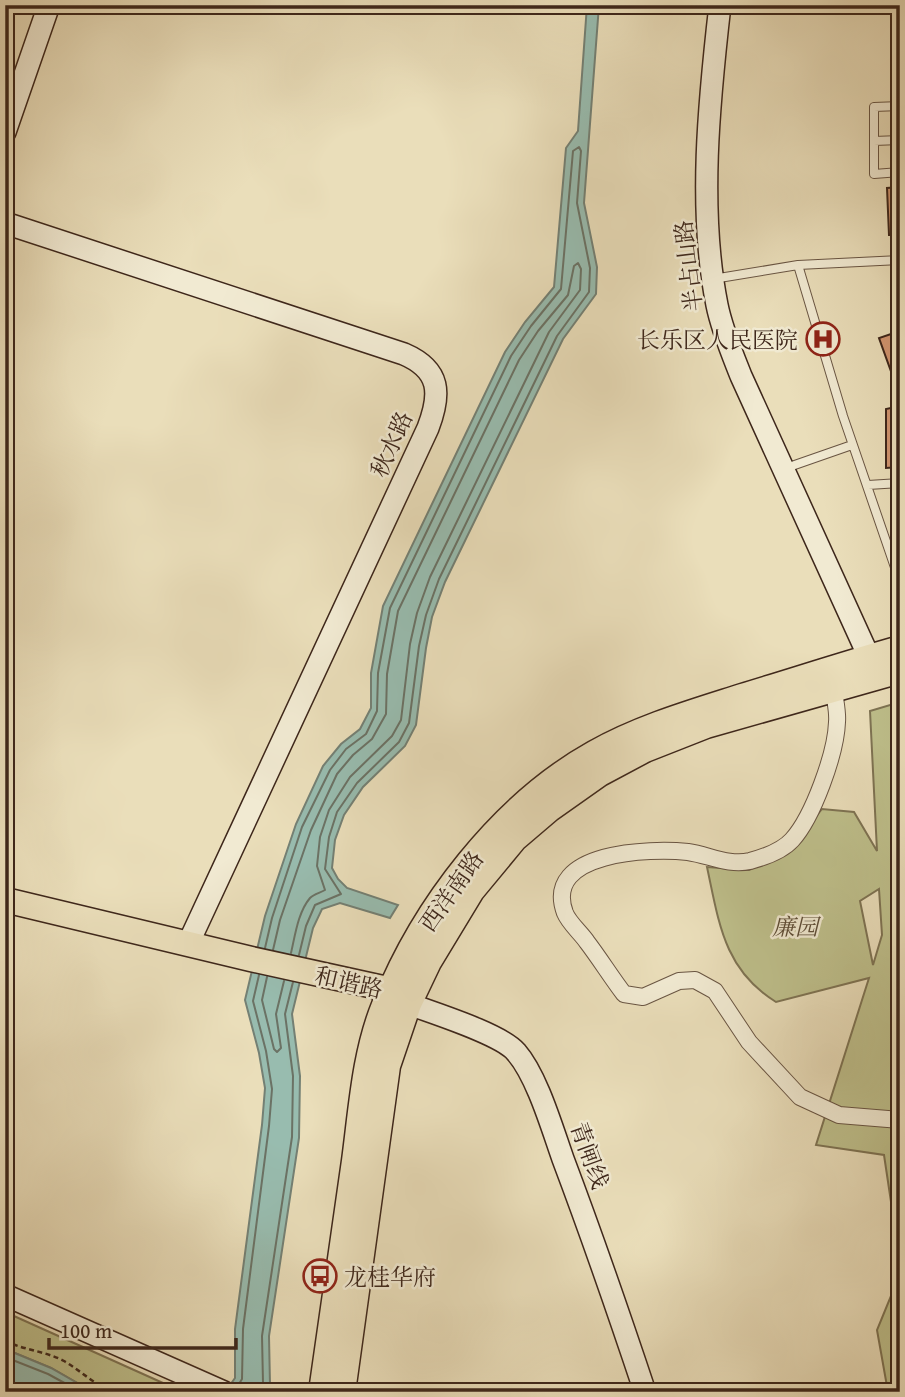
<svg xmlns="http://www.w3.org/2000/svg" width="905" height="1397" font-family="'Gentium Book Plus','Noto Serif SC',serif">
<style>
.green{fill:#bebf8b;stroke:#7e7353;stroke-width:2;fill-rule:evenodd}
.water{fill:#98bcaf;stroke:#748074;stroke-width:2}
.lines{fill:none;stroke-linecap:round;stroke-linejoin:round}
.shore{stroke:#6b7265;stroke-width:2}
.building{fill:#d19570;stroke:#3e271b;stroke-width:2}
.lane-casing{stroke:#695543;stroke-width:10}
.street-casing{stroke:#695543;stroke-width:18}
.secondary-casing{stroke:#3e271b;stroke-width:24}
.primary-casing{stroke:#3e271b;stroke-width:27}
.path{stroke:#3e271b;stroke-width:2.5;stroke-dasharray:5 3.5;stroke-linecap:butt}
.lane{stroke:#f1ead2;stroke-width:8}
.street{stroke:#f1ead2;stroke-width:16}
.secondary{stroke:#f1ead2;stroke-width:21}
.primary{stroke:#eadeba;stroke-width:24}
.labels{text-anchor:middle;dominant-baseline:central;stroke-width:5;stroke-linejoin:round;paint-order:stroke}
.street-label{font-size:23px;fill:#3e271b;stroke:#f1ead2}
.poi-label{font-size:23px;fill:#3e271b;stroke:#f1ead2;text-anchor:end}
.park-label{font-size:23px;font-style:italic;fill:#5e4d37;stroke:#f1ead2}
</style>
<rect width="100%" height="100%" fill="#eadeba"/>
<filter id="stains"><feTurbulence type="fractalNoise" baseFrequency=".00286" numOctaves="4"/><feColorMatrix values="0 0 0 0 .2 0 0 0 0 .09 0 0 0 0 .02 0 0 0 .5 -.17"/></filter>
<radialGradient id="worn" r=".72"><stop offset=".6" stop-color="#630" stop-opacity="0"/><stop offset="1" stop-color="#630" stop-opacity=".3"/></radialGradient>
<!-- green -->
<path class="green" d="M 900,702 L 900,1262 L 884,1155 L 816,1145 L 869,978 L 776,1002 C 724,970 719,923 707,867 L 749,870 L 786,854 L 822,809 L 854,812 L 877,851 L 870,711 ZM 879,889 L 882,935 L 873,965 L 860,901 Z
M 900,1274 L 900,1392 L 888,1392 L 877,1330 Z
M 5,1312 L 183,1392 L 93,1392 L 51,1368 L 5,1349 Z"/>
<!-- water -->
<path class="water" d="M 587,5 L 599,5 L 584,203 L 597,267 L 596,294 L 563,339 L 445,582 L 432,617 L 426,648 L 416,725 L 405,746 L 363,787 L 344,815 L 335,840 L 332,868 L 338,879 L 347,888 L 398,905 L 390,918 L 340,903 L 322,909 L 313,928 L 292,1014 L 300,1076 L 299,1138 L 269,1336 L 270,1385 L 266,1392 L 225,1392 L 235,1378 L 235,1329 L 262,1125 L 265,1088 L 259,1053 L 245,1000 L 265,916 L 296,824 L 323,766 L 341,744 L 360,729 L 371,708 L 371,673 L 383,606 L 505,352 L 525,322 L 554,287 L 566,148 L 578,131 Z
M 5,1349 L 51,1368 L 93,1392 L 5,1392 Z"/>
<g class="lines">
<!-- shore -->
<path class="shore" d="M 265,948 L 272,918 L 302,827 L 330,770 L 346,749 L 366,734 L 377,711 L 378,673 L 390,608 L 511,356 L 531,326 L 561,289 L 573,151 L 579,147 L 581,151 L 577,203 L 590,268 L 589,292 L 557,336 L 439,579 L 426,615 L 419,646 L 409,723 L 399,742 L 357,783 L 337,812 L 329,837 L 325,869 L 341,894 L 315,905 L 306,926 L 299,955
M 273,950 L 280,920 L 311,830 L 337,774 L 353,755 L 372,739 L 386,714 L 387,674 L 398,611 L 519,360 L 538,331 L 568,295 L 574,266 L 578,263 L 581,269 L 580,290 L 549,332 L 430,577 L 417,613 L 410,644 L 401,720 L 392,736 L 350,777 L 329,810 L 320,837 L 317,866 L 325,890 C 320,893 314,894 310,898 C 298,912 295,936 291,953
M 267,977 L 262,1000 L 274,1049 L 277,1052 L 281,1048 L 276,1014 L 284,981
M 5,1357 L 48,1374 L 81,1392
M 236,1389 L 242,1379 L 243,1329 L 269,1126 L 272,1089 L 266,1051 L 253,1001 L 259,975
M 261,1392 L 263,1383 L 262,1336 L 292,1137 L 293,1076 L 285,1014 L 293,982"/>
</g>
<!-- building -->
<path class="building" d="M 900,187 L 900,235 L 889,235 L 887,188 Z
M 900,331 L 900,387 L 897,388 L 879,338 Z
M 900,406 L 900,467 L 886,468 L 886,409 Z"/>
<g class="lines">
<defs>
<path id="lane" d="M 900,106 L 874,107 L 874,174 L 900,172
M 874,141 L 900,140
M 798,265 L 843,416 L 900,582
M 713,279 L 798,265 L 900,260
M 786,468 L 852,445
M 868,485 L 900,483"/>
<path id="street" d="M 834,690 C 835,701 838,712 837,722 C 836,753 813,817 792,840 C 782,851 765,857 750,861 C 729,866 709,855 688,852 C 651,848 542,851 565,913 C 569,923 581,933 587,942 C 600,959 611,977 624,994 L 643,997 L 679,981 L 695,980 L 715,991 L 749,1042 L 800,1097 L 839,1115 L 900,1120"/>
<path id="secondary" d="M 720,5 C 709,101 698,210 717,305 C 722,330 732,353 741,376 L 869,657
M 5,132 L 49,5
M 5,223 L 404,354 C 441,370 441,394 428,428 L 188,944
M 409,1004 C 433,1013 501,1034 516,1052 C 537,1076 552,1128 563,1159 C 592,1236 619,1314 645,1392
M 5,1295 L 224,1392"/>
<path id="primary" d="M 5,900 L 251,959 L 392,990 L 404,1000
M 321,1392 C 332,1315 343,1238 354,1161 C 361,1109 364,1054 384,1005 C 423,907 501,805 594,753 C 640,727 692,712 742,696 C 795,680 847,663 900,648
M 343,1392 L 388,1066 L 409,1004 L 429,962 L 472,891 L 515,839 L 549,810 L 600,774 L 645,750 L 706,726 L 900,671"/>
</defs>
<!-- lane casing -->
<use href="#lane" class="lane-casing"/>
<!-- street casing -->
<use href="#street" class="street-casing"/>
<!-- secondary casing -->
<use href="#secondary" class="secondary-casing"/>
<!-- primary casing -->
<use href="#primary" class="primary-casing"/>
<!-- path -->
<path class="path" d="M 5,1341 C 24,1350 45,1351 64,1361 C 81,1371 94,1384 112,1392"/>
<!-- lane -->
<use href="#lane" class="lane"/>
<!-- street -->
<use href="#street" class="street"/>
<!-- secondary -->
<use href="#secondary" class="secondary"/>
<!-- primary -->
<use href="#primary" class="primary"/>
</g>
<!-- icons -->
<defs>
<symbol id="hospital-ring" viewBox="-11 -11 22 22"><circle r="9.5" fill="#f1ead2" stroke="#8f2418" stroke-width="1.5"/><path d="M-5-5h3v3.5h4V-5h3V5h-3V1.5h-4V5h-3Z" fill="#8f2418"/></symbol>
<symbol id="bus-ring" viewBox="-11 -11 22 22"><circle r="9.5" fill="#f1ead2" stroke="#8f2418" stroke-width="1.5"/><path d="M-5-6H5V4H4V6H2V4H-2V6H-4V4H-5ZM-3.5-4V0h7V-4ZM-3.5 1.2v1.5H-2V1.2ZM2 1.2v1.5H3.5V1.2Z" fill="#8f2418"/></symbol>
</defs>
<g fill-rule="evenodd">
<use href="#hospital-ring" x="804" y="320" width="38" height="38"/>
<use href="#bus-ring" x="301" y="1257" width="38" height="38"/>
</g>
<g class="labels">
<!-- street labels -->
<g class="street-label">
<text transform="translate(688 266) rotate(-97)">半占山路</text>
<text transform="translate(391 444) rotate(-66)">秋水路</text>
<text transform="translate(451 891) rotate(-55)">西洋南路</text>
<text transform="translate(349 982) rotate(13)">和谐路</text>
<text transform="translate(590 1155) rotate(70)">青闸线</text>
</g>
<!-- poi labels -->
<g class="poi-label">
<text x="798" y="339">长乐区人民医院</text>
<text x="344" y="1276" text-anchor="start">龙桂华府</text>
</g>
<!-- park labels -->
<g class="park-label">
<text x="795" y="926">廉园</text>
</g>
</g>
<!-- margin -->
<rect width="905" height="1397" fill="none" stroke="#eadeba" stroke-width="28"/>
<rect x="7" y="7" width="891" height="1383" fill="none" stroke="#3e271b" stroke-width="3.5"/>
<rect x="14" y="14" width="877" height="1369" fill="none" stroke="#3e271b" stroke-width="2"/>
<!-- scale -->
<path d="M49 1338v10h187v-10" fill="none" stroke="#3e271b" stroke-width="3.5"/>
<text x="60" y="1338" font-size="21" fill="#3e271b" stroke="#f1ead2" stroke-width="5" paint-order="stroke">100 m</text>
<rect width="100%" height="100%" filter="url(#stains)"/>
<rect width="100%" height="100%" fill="url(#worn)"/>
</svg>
